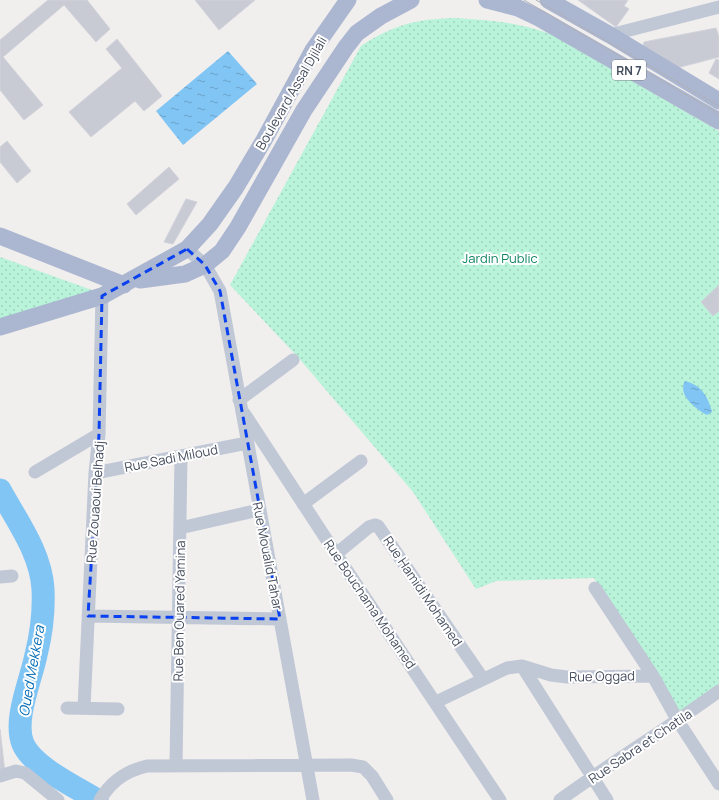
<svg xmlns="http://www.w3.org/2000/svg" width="719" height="800" font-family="Manrope,sans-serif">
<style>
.green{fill:url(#green-dots)}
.water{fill:url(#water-ripples)}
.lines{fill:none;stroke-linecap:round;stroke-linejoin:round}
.river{stroke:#81c5f4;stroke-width:23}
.building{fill:#c9cbd4;stroke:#d1d2da}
.minor{stroke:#c0c7d5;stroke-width:13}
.major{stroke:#abb6d0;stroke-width:17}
.tram{stroke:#afb1b9;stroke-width:1}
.marked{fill:none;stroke:#0940f0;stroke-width:3;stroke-dasharray:8 5;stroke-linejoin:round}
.labels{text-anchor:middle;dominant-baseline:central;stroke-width:4;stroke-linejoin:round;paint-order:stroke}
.shield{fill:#fff;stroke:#7c828e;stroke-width:1}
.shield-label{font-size:12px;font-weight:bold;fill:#444d5d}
.street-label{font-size:13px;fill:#444d5d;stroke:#fff}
.park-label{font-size:13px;fill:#0f8561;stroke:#fff}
.water-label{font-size:14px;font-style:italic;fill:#006bb5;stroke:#fff}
</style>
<defs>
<pattern id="green-dots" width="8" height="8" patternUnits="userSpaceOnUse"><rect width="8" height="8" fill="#b8f3da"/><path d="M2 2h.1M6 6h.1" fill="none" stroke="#9fd2be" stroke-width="1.8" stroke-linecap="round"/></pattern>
<pattern id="water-ripples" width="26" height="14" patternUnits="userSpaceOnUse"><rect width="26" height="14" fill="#81c5f4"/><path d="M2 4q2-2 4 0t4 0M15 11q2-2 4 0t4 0" fill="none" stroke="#6ba2c9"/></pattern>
</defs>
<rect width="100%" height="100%" fill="#f1eeee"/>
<!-- green -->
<path class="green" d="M 454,18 C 490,20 516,22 550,34 L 719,131 L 719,690 L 685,712 L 679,710 L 594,578 L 496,581 L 476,589 L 413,492 L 297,356 L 230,285 L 361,46 C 393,25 416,19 454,18 Z
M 0,257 L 103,294 L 0,324 Z"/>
<!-- water -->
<path class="water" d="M 228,51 L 257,84 L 183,145 L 156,111 Z
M 685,381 C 701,385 708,396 712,412 L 707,415 C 696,409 677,395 685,381 Z"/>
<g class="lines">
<!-- river -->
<path class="river" d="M 0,490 C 17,521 41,553 43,589 C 44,610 41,635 36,655 C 31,680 13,720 23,744 C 33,767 76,787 97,800"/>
</g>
<!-- building -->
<path class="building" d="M 48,0 L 87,0 L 110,29 L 96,42 L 64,5 L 3,57 L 43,105 L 24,120 L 0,90 L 0,40 Z
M 195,0 L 255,0 L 219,30 Z
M 578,0 L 628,0 L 624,6 L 629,9 L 616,27 Z
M 716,28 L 719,37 L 719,57 L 673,69 L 643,46 L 644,42 Z
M 117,39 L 162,96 L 144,111 L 135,101 L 91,137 L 69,112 L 122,68 L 106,49 Z
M 716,59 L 719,60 L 719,79 L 709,73 Z
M 7,141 L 31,171 L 17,183 L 0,162 L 0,147 Z
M 169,167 L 179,179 L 136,215 L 127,204 Z
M 186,199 L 197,202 L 173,244 L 164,242 Z
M 719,285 L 719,311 L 713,316 L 701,302 Z
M 0,729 L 5,773 L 0,774 Z"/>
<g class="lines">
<!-- minor -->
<path class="minor" d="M 610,35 L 719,7
M 187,249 L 205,265 L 220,291 L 313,800
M 239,400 L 293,360
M 244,413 L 336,554 L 500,800
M 35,472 L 99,434
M 95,473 L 247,443
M 303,504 L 361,461
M 180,528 L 259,510
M 336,554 L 369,527 L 375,525 L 378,526 L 483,679
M 0,577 L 12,576
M 595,588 L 653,676 L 678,721 L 719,784
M 88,616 L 280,619
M 522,666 L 551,675 L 567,677 L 653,676
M 436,702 L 507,668 L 522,666 L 607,800
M 67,708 L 118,709
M 84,708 L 95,473 L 99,434 L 102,296
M 176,765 L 181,456
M 0,776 L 16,771 L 25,773 L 58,800
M 100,800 C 111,781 126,771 147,766 L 351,765 L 363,767 L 372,776 L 387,800
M 560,800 C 612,762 667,729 719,691"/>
<!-- major -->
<path class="major" d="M 487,0 L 518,8 L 539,18 L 719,121
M 548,0 L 610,35 L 719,101
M 0,236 L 124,285
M 140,280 L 185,274 L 205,265 L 222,251 L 238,227 L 304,110 L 346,47 L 357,33 L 381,16 L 411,0
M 0,327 L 102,296 L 187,249 L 210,224 L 236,187 L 264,140 L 313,50 L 348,0"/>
<!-- tram -->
<path class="tram" d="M 524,0 L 719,114
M 536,0 L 719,106"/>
</g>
<!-- marked area -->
<path class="marked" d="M 187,249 L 205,265 L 220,291 L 280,619 L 88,616 L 99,434 L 102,296 Z"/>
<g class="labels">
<!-- shield labels -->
<rect class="shield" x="612" y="60" width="34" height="20" rx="3"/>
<g class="shield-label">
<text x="629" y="70">RN 7</text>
</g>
<!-- street labels -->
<g class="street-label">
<text transform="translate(291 93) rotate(-60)">Boulevard Assal Djilali</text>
<text transform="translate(171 458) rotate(-11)">Rue Sadi Miloud</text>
<text transform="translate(95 502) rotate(-86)">Rue Zouaoui Belhadj</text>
<text transform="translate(268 556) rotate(79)">Rue Moualid Tahar</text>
<text transform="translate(423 591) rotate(56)">Rue Hamidi Mohamed</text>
<text transform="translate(370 604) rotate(56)">Rue Bouchama Mohamed</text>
<text transform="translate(179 611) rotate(-89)">Rue Ben Ouared Yamina</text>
<text transform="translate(602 676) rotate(-1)">Rue Oggad</text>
<text transform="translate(640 746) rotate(-34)">Rue Sabra et Chatila</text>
</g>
<!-- park labels -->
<g class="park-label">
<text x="500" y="258">Jardin Public</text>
</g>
<!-- water labels -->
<g class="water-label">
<text transform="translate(31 671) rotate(-80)">Oued Mekkera</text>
</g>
</g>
</svg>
